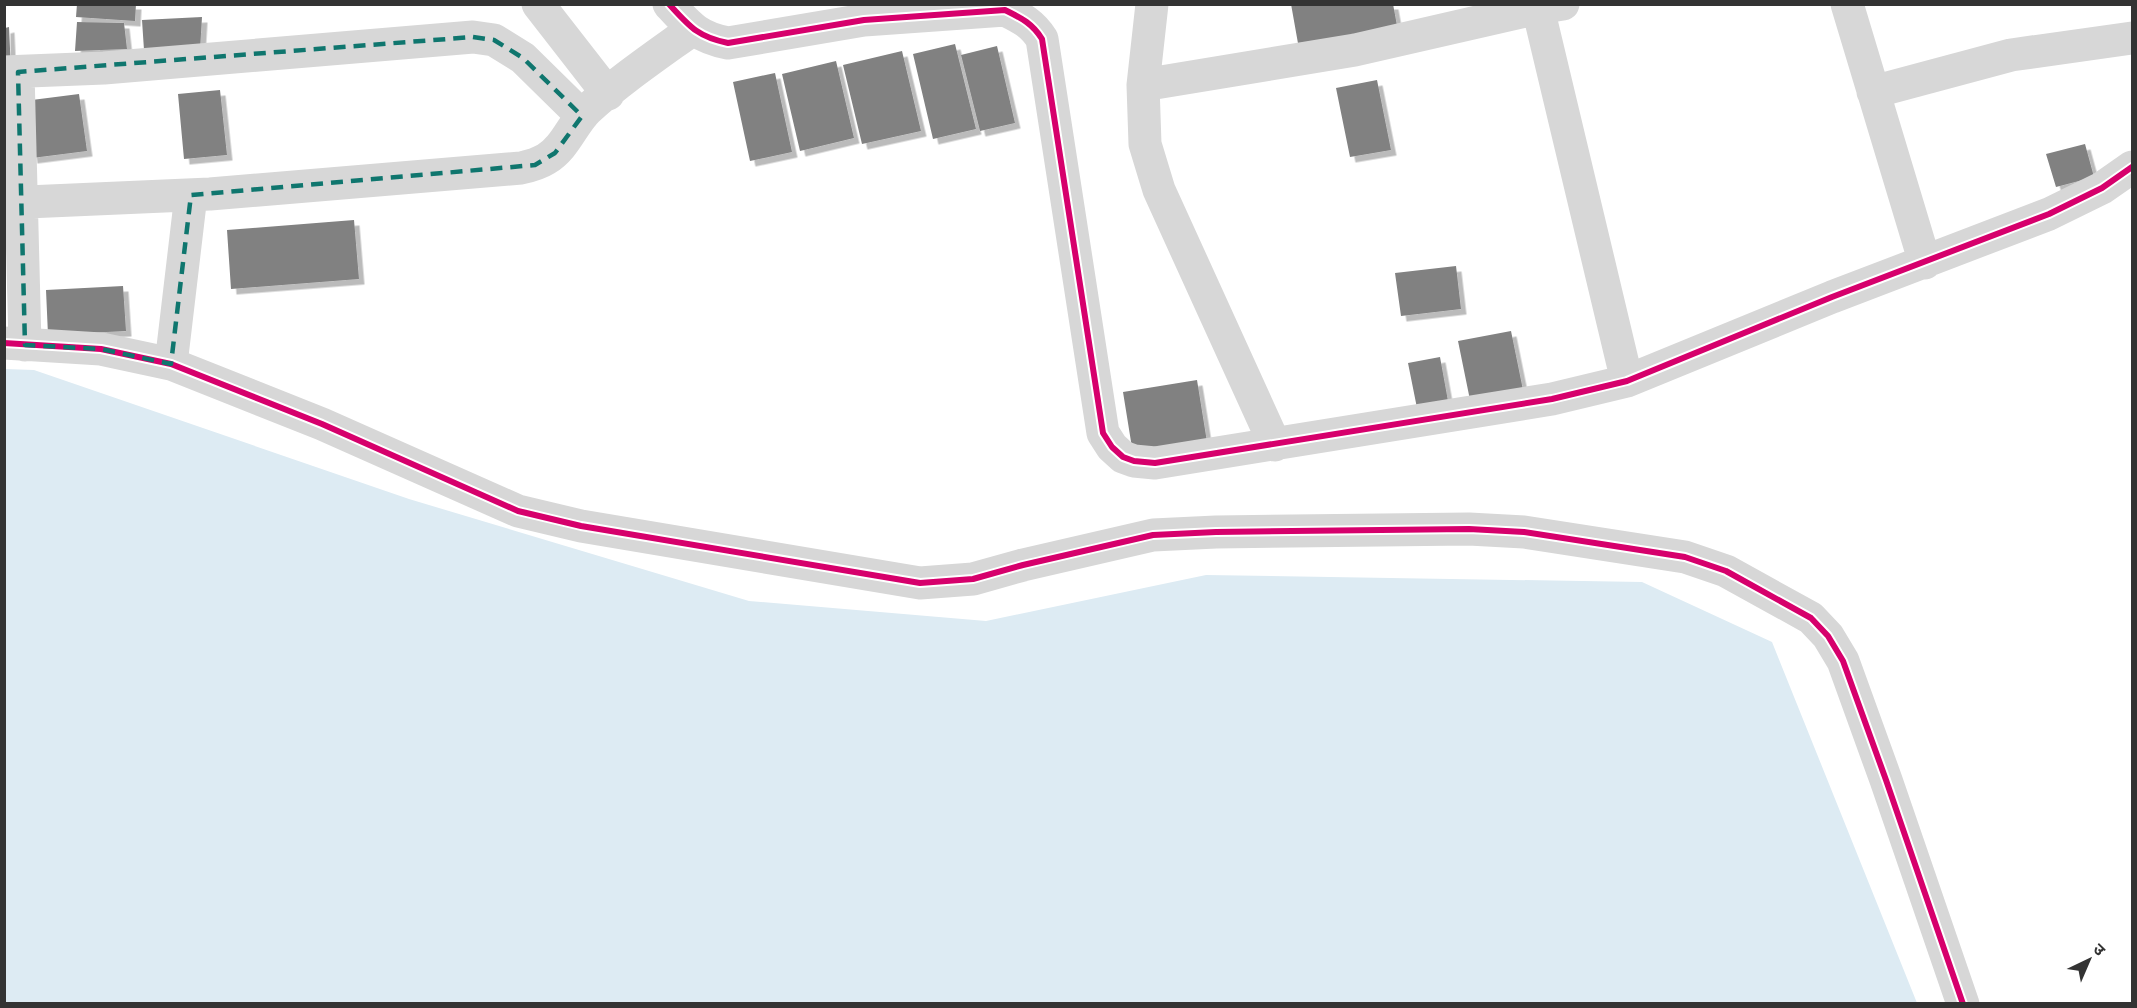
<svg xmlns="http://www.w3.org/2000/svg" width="2137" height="1008" font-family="'Work Sans','Noto Sans Devanagari',sans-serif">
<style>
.water{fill:#ddebf3}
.building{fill:#818181;filter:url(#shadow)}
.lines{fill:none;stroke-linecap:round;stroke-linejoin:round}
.street{stroke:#d7d7d7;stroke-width:33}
.cycleway-casing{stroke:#fff;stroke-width:10}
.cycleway{stroke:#d6006c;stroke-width:6}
.marked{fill:none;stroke:#0f766e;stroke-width:4.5;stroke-dasharray:12 8;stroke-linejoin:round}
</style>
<defs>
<filter id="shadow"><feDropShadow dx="5.5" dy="5.5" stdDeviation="0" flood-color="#0004"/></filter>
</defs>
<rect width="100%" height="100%" fill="#fff"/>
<!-- water -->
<path class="water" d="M 5,369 L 34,370 L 409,499 L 749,601 L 986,621 L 1206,575 L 1642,582 L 1772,642 L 1917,1003 L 5,1003 Z"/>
<!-- building -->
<path class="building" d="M 77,4 L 136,4 L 135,21 L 76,17 Z
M 1291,4 L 1393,4 L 1398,31 L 1299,49 Z
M 202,17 L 200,50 L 144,50 L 142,20 Z
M 77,22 L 124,23 L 127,49 L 75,51 Z
M 9,27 L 11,70 L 5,70 L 5,28 Z
M 955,44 L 976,129 L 933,139 L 913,54 Z
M 997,46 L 1015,123 L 980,131 L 961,55 Z
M 902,51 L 921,131 L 862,144 L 843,65 Z
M 836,61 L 854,138 L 800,151 L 782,74 Z
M 775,73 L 792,152 L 750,161 L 733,82 Z
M 1377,80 L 1391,150 L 1350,157 L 1336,88 Z
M 220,90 L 227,155 L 184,159 L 178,94 Z
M 79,94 L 87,151 L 32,158 L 24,101 Z
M 2085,144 L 2094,177 L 2056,187 L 2046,154 Z
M 354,220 L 359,279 L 231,289 L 227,230 Z
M 1456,266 L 1461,309 L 1401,316 L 1395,273 Z
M 123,286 L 126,331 L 48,335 L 46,290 Z
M 1511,331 L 1523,390 L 1470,400 L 1458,341 Z
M 1440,357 L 1450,412 L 1419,418 L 1408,363 Z
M 1197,380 L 1207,442 L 1133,454 L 1123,392 Z"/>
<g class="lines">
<!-- street -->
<path class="street" d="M 538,4 L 608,94
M 669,4 C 690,27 698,37 728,43 L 864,20 L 1005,10 C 1021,18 1032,23 1042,39 L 1103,433 L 1112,447 L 1123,457 L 1134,461 L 1155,463 L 1552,399 L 1627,381 L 1832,297 L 2049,214 L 2102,188 L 2132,167
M 1152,4 L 1143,85 L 1145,144 L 1159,190 L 1275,445
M 1537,4 L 1627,381
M 1847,4 L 1925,263
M 4,72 L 104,68 L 473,37 L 494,40 L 523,58 L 582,116
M 18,72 L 25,345
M 1143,85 L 1355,50 L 1538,8 L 1563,4
M 1873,92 L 2011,55 L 2132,38
M 4,203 L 210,194 L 521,168 C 530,166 538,164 546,159 C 565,148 572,125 587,110 C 620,80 657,55 693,29
M 4,343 L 101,349 L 171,364 L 322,424 L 518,511 L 581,526 L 920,583 L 973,579 L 1023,565 L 1153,535 L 1216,532 L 1469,529 L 1524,532 L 1685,557 L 1726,571 L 1811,618 L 1828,636 L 1843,661 L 1886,780 L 1963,1004
M 171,364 L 191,195"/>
<defs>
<path id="cycleway" d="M 669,4 C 690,27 698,37 728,43 L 864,20 L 1005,10 C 1021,18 1032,23 1042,39 L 1103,433 L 1112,447 L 1123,457 L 1134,461 L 1155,463 L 1552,399 L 1627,381 L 1832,297 L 2049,214 L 2102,188 L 2132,167
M 4,343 L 101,349 L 171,364 L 322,424 L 518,511 L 581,526 L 920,583 L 973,579 L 1023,565 L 1153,535 L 1216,532 L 1469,529 L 1524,532 L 1685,557 L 1726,571 L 1811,618 L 1828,636 L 1843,661 L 1886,780 L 1963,1004"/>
</defs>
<!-- cycleway casing -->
<use href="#cycleway" class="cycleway-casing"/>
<!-- cycleway -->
<use href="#cycleway" class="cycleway"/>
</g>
<!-- marked area -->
<path class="marked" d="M 473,37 L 494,40 L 523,58 L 582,116 L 555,153 L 535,165 L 191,195 L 171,364 L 101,349 L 25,345 L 18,72 Z"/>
<!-- border -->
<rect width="2137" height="1008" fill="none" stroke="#333333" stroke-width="12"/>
<!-- north arrow -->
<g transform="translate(2089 960) rotate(44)" stroke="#ffffff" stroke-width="4.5" paint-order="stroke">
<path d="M0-4.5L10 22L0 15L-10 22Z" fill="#333333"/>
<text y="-9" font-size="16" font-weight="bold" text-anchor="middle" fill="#333333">उ</text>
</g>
</svg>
